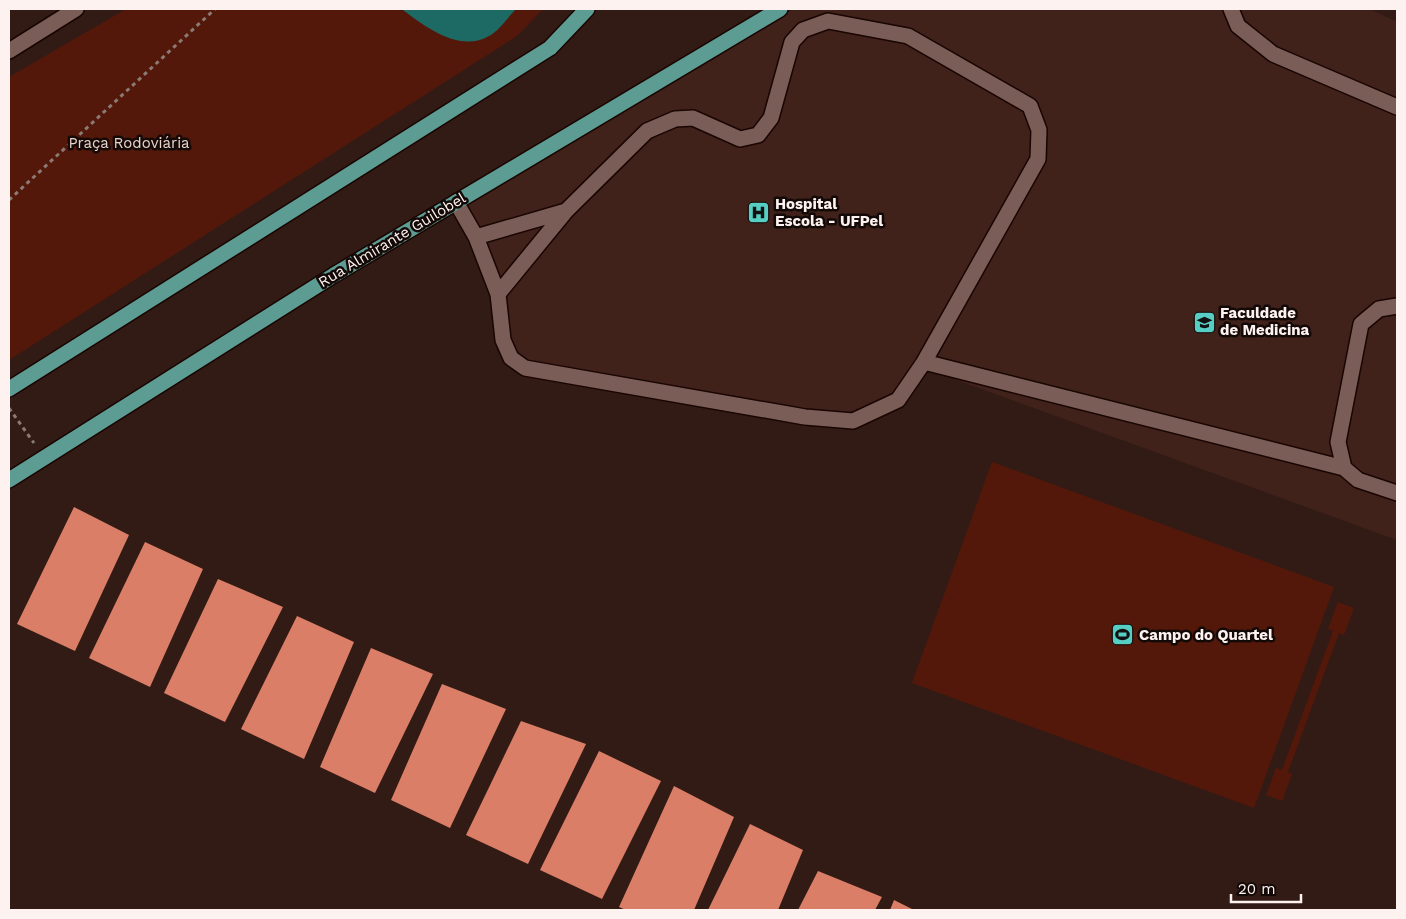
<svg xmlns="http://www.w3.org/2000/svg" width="1406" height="919" font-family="'Work Sans',sans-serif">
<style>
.built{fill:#40221a}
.green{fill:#53180a}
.water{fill:#1d6a64}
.building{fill:#db7e67}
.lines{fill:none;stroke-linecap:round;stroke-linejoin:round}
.minor-casing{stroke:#190502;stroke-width:18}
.major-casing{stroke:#190502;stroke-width:18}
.path{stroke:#8c7a75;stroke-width:3;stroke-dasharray:4 4;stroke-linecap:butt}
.minor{stroke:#7a5d56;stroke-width:15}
.major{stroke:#5d9c93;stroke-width:15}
.labels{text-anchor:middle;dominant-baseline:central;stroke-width:5;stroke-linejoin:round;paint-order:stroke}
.park-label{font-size:15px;fill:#edd4cd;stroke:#130907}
.poi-label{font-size:15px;font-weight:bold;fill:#fdf2f0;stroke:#130907;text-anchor:start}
.street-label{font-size:15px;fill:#fdf2f0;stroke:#130907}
</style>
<rect width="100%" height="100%" fill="#331b15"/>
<!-- built -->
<path class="built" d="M 793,9 L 1370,9 L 1397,22 L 1397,540 L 921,367 L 898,400 L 853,421 L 805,417 L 511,358 L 498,294 L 460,209 Z"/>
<!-- green -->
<path class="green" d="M 126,9 L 543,9 L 517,36 L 9,360 L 9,77 Z
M 992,462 L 1334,587 L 1254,808 L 912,683 Z
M 1338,602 L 1354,608 L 1344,635 L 1339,633 L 1288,772 L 1292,774 L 1282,801 L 1266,795 L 1276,768 L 1282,770 L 1333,631 L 1328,629 Z"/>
<!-- water -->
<path class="water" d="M 402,9 L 516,9 C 508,17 499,31 489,36 C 460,53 425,27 402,9 Z"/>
<!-- building -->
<path class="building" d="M 74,507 L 129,535 L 75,651 L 17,624 Z
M 145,542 L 203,569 L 150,687 L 89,658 Z
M 218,579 L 283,607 L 225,722 L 164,693 Z
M 297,616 L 354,642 L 304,759 L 241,729 Z
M 371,648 L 433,674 L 375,793 L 320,767 Z
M 442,684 L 506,709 L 450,828 L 391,800 Z
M 521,721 L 586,744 L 528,864 L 466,835 Z
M 599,751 L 661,781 L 602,899 L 540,870 Z
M 674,786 L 734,817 L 694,910 L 626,910 L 619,907 Z
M 750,824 L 803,850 L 778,910 L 708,910 Z
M 818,871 L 882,897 L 875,910 L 798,910 Z
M 894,900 L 914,910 L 890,910 Z"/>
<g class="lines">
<defs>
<path id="minor" d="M 1231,9 L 1238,26 L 1273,54 L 1397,107
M 9,51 L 76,9
M 456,202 L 476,237 L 498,294 L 503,340 L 511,358 L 525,368 L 805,417 L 853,421 L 898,400 L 924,362 L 1344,468
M 476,237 L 566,211
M 498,294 L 566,211 L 647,131 L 675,119 L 693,118 L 740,139 L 758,135 L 771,118 L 792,42 L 803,30 L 828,21 L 908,36 L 1030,106 L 1039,130 L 1038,159 L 924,362
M 1397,306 L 1379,309 L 1361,324 L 1338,442 L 1344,468 L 1358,480 L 1397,493"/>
<path id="major" d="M 9,389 L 550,48 L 587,9
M 9,480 L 334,275 L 780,9"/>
</defs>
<!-- minor casing -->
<use href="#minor" class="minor-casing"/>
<!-- major casing -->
<use href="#major" class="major-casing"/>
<!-- path -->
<path class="path" d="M 9,200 L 215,9
M 9,408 L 34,443"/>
<!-- minor -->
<use href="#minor" class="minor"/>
<!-- major -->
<use href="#major" class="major"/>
</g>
<!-- icons -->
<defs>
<symbol id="hospital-square" viewBox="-11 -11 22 22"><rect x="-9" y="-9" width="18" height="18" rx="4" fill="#56cec3" stroke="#130907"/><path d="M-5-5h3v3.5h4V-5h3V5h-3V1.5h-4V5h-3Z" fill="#111"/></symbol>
<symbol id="university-square" viewBox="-11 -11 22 22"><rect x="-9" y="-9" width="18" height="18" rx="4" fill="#56cec3" stroke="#130907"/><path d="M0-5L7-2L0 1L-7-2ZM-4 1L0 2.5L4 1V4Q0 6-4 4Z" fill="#111"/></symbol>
<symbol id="stadium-square" viewBox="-11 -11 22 22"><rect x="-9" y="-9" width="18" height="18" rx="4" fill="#56cec3" stroke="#130907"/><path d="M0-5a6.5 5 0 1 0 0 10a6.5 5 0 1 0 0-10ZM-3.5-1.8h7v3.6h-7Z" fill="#111"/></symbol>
</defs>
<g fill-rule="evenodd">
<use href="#hospital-square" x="746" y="200" width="25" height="25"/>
<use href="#university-square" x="1192" y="310" width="25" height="25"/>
<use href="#stadium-square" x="1110" y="622" width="25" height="25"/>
</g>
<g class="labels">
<!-- park labels -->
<g class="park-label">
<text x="129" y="143">Praça Rodoviária</text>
</g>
<!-- poi labels -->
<g class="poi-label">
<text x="775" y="204">Hospital<tspan x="775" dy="17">Escola - UFPel</tspan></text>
<text x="1220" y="313">Faculdade<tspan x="1220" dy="17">de Medicina</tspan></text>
<text x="1139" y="635">Campo do Quartel</text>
</g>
<!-- street labels -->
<g class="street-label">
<text transform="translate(392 240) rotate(-31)">Rua Almirante Guilobel</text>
</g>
</g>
<!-- border -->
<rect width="1406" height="919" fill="none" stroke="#fdf2f0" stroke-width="20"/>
<!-- scale -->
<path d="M1231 894v8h70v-8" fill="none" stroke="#fdf2f0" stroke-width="2.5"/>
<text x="1238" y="894" font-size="15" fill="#fdf2f0" stroke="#130907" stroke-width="4" paint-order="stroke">20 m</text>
</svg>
